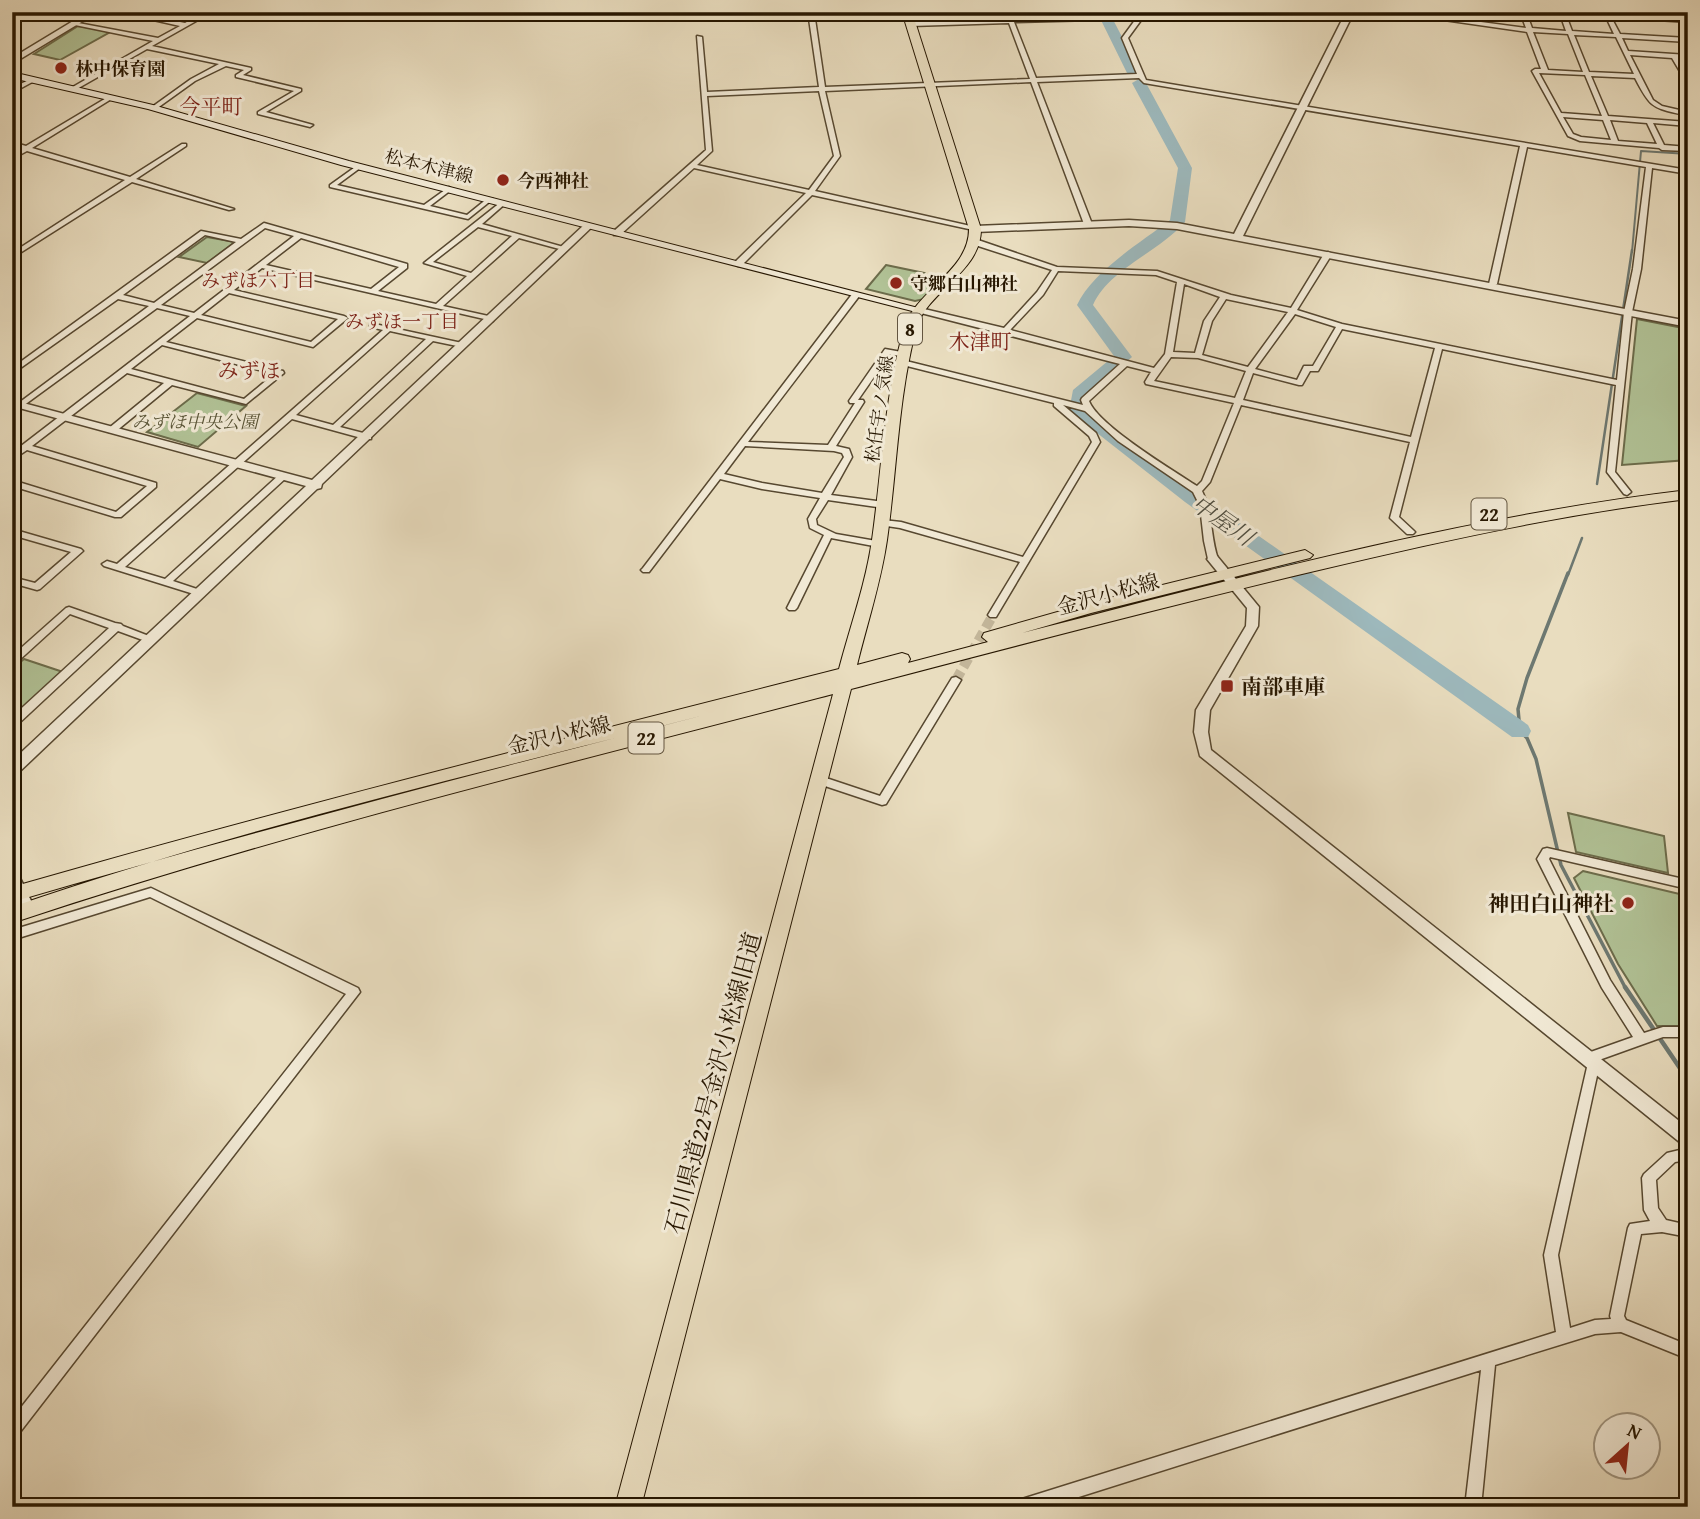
<svg xmlns="http://www.w3.org/2000/svg" width="1700" height="1519" font-family="'Gentium Book Plus','Noto Serif JP',serif">
<style>
.green{fill:#b1c296;stroke:#6c6c4b;stroke-width:2}
.lines{fill:none;stroke-linecap:round;stroke-linejoin:round}
.stream-far3{stroke:#6d7871;stroke-width:2}
.stream-far2{stroke:#6d7871;stroke-width:2.5}
.stream-far1{stroke:#6d7871;stroke-width:3.5}
.stream{stroke:#6d7871;stroke-width:4.5}
.river{fill:#9db9bd;fill-rule:evenodd}
.minor-tunnel{stroke:#c2b599;stroke-width:10;stroke-dasharray:10 5;stroke-linecap:butt}
.minor-casing{stroke:#574830;stroke-width:3}
.tertiary-casing{stroke:#574830;stroke-width:3}
.secondary-casing{stroke:#261600;stroke-width:2}
.primary-casing{stroke:#261600;stroke-width:2}
.minor{fill:#f1e9d5;fill-rule:evenodd}
.tertiary{fill:#f1e9d5;fill-rule:evenodd}
.secondary{fill:#f1e9d5;fill-rule:evenodd}
.primary{fill:#e9ddbf;fill-rule:evenodd}
.poi-dot{fill:#8f2418;stroke:#f1e9d5;stroke-width:2.5}
.labels{text-anchor:middle;dominant-baseline:central;stroke-width:6;stroke-linejoin:round;paint-order:stroke}
.far-poi-label{font-size:18px;font-weight:bold;fill:#261600;stroke:#f1e9d5;text-anchor:start}
.far-street-label{font-size:18px;fill:#261600;stroke:#f1e9d5}
.far-park-label{font-size:18px;font-style:italic;fill:#575234;stroke:#f1e9d5}
.far-neighbourhood-label{font-size:19px;fill:#7a1f14;stroke:#f1e9d5}
.shield{fill:#f1e9d5;stroke:#635540;stroke-width:2}
.shield-label{font-size:19px;font-weight:bold;fill:#261600}
.far-quarter-label{font-size:21px;fill:#7a1f14;stroke:#f1e9d5}
.street-label{font-size:21px;fill:#261600;stroke:#f1e9d5}
.poi-label{font-size:21px;font-weight:bold;fill:#261600;stroke:#f1e9d5;text-anchor:start}
.water-label{font-size:23px;font-style:italic;fill:#504f42;stroke:#f1e9d5}
.near-street-label{font-size:24px;fill:#261600;stroke:#f1e9d5}
</style>
<rect width="100%" height="100%" fill="#e9ddbf"/>
<filter id="stains"><feTurbulence type="fractalNoise" baseFrequency=".00286" numOctaves="4"/><feColorMatrix values="0 0 0 0 .2 0 0 0 0 .09 0 0 0 0 .02 0 0 0 .5 -.17"/></filter>
<radialGradient id="worn" r=".72"><stop offset=".6" stop-color="#630" stop-opacity="0"/><stop offset="1" stop-color="#630" stop-opacity=".3"/></radialGradient>
<!-- green -->
<path class="green" d="M 78,26 L 112,31 L 60,60 L 34,54 Z
M 207,237 L 235,242 L 207,263 L 179,257 Z
M 886,265 L 924,273 L 918,280 L 937,285 L 924,299 L 915,301 L 866,289 Z
M 1637,319 L 1688,329 L 1688,460 L 1622,465 Z
M 197,393 L 246,406 L 198,447 L 147,432 Z
M 24,659 L 63,672 L 12,718 L 12,669 Z
M 1568,813 L 1664,836 L 1668,873 L 1576,852 Z
M 1583,871 L 1688,896 L 1688,1026 L 1657,1026 L 1618,964 L 1574,878 Z"/>
<g class="lines">
<!-- stream-far3 -->
<path class="stream-far3" d="M 1632,252 L 1641,151 L 1688,154"/>
<!-- stream-far2 -->
<path class="stream-far2" d="M 1597,484 L 1632,250
M 1568,575 L 1582,538"/>
<!-- stream-far1 -->
<path class="stream-far1" d="M 1568,573 L 1527,678 L 1518,709 L 1520,731 L 1527,738 L 1536,759 L 1561,865 L 1626,989"/>
<!-- stream -->
<path class="stream" d="M 1625,987 L 1688,1080"/>
<!-- river -->
<path class="river" d="M 1097,12 L 1109,12 L 1142,75 L 1140,78 L 1128,75 Z
M 1139,79 L 1146,83 L 1192,168 L 1185,222 C 1159,252 1109,269 1093,305 L 1132,357 L 1088,396 L 1087,409 L 1199,494 L 1528,725 L 1531,731 L 1528,737 L 1512,737 L 1185,502 L 1069,411 L 1073,390 L 1114,356 L 1077,305 C 1092,272 1140,243 1170,220 L 1178,168 L 1132,83 Z"/>
<!-- minor-tunnel -->
<path class="minor-tunnel" d="M 956,680 L 993,615"/>
<defs>
<path id="minor" d="M 118,12 L 131,12 L 185,23 L 194,18 L 198,18 L 198,20 L 152,46 L 251,68 L 251,70 L 243,75 L 301,89 L 301,91 L 266,112 L 313,125 L 310,127 L 258,114 L 258,112 L 294,91 L 236,77 L 236,75 L 244,70 L 226,66 L 195,81 L 156,109 L 152,109 L 152,107 L 191,79 L 219,64 L 147,49 L 75,90 L 71,90 L 71,88 L 153,41 L 75,25 L 72,23 L 73,22 L 158,38 L 180,26 Z
M 808,12 L 814,12 L 825,87 L 1030,79 L 1009,23 L 911,26 L 908,24 L 911,22 L 1093,16 L 1096,15 L 1094,12 L 1100,12 L 1102,16 L 1094,20 L 1014,22 L 1036,78 L 1137,74 L 1122,38 L 1141,12 L 1147,12 L 1128,38 L 1146,80 L 1688,170 L 1688,174 L 1652,168 L 1641,269 L 1632,312 L 1615,472 L 1631,492 L 1627,495 L 1624,494 L 1607,472 L 1616,385 L 1442,349 L 1399,517 L 1413,530 L 1415,532 L 1413,534 L 1407,534 L 1390,518 L 1410,442 L 1241,405 L 1210,482 L 1202,491 C 1213,512 1210,536 1218,559 L 1213,562 L 1208,559 L 1204,541 L 1200,506 L 1193,492 L 1118,441 L 1085,411 L 1063,405 L 1096,433 L 1100,442 L 996,617 L 990,617 L 988,615 L 1020,562 L 900,528 L 880,525 L 879,523 L 883,520 L 901,522 L 1023,557 L 1092,442 L 1089,436 L 1054,406 L 1054,403 L 899,364 L 898,362 L 902,360 L 1083,405 L 1081,400 L 1082,398 L 1120,364 L 917,312 L 916,310 L 920,308 L 1004,328 L 1037,292 L 1052,270 L 972,244 L 972,240 L 978,240 L 1057,267 L 1157,271 L 1231,295 L 1291,308 L 1324,254 L 1328,252 L 1332,254 L 1297,310 L 1342,324 L 1617,380 L 1624,312 L 1633,269 L 1646,167 L 1527,147 L 1497,284 L 1493,286 L 1489,284 L 1520,146 L 1144,83 L 1139,78 L 1037,82 L 1092,224 L 1088,226 L 1084,224 L 1031,82 L 825,91 L 840,156 L 815,191 L 975,227 L 979,229 L 978,231 L 812,195 L 741,266 L 738,266 L 734,264 L 735,262 L 806,193 L 694,168 L 620,235 L 614,235 L 614,231 L 706,150 L 697,36 L 702,37 L 707,92 L 819,87 ZM 819,91 L 834,156 L 809,190 L 697,165 L 712,151 L 707,96 ZM 1058,271 L 1156,275 L 1177,282 L 1165,354 L 1154,368 L 1010,330 L 1043,295 ZM 1184,284 L 1220,297 L 1204,321 L 1195,353 L 1173,352 ZM 1226,299 L 1288,312 L 1248,367 L 1202,355 L 1212,321 ZM 1295,314 L 1336,327 L 1313,366 L 1304,366 L 1297,380 L 1255,369 ZM 1342,329 L 1435,348 L 1411,437 L 1243,400 L 1253,373 L 1299,385 L 1302,385 L 1310,371 L 1318,371 ZM 1171,357 L 1198,358 L 1246,371 L 1235,398 L 1154,381 ZM 1127,366 L 1151,372 L 1145,382 L 1146,384 L 1234,403 L 1202,481 L 1197,486 C 1172,470 1098,425 1089,401 Z
M 1388,12 L 1406,12 L 1526,28 L 1520,12 L 1526,12 L 1532,28 L 1566,31 L 1560,14 L 1547,12 L 1609,12 L 1610,14 L 1688,18 L 1688,22 L 1611,17 L 1620,34 L 1688,38 L 1688,42 L 1622,38 L 1628,51 L 1688,55 L 1688,59 L 1679,58 L 1688,74 L 1688,82 L 1685,80 L 1672,58 L 1630,55 L 1653,100 L 1662,106 L 1688,112 L 1688,116 C 1653,107 1652,111 1635,78 L 1591,76 L 1608,116 L 1688,122 L 1688,126 L 1653,123 L 1664,145 L 1688,147 L 1688,151 L 1662,150 L 1659,148 L 1580,141 L 1568,136 L 1532,71 L 1535,69 L 1541,69 L 1527,32 ZM 1566,15 L 1606,17 L 1614,34 L 1572,31 ZM 1533,32 L 1568,34 L 1583,72 L 1548,70 ZM 1574,35 L 1616,37 L 1634,74 L 1589,72 ZM 1539,73 L 1585,75 L 1602,116 L 1561,113 ZM 1563,117 L 1603,120 L 1611,140 L 1581,137 L 1573,134 ZM 1610,120 L 1647,123 L 1657,144 L 1618,141 Z
M 31,79 L 36,80 L 12,93 L 12,88 Z
M 108,97 L 113,98 L 32,148 L 130,177 L 182,144 L 186,144 L 186,146 L 136,179 L 234,209 L 229,210 L 132,182 L 12,258 L 12,253 L 125,180 L 27,151 L 12,159 L 12,154 L 21,149 L 12,146 L 12,142 L 26,146 Z
M 358,165 L 361,167 L 360,168 L 337,185 L 424,205 L 449,187 L 452,189 L 451,190 L 430,206 L 467,215 L 488,198 L 493,199 L 468,219 L 330,187 L 330,185 Z
M 501,202 L 506,203 L 482,224 L 567,248 L 563,250 L 519,238 L 443,306 L 493,317 L 493,321 L 262,268 L 234,290 L 344,316 L 348,318 L 313,347 L 197,318 L 166,342 L 283,371 L 284,373 L 246,404 L 172,385 L 115,432 L 109,432 L 109,428 L 164,383 L 127,373 L 32,446 L 156,483 L 156,487 L 121,517 L 115,517 L 12,486 L 12,480 L 116,512 L 147,486 L 27,450 L 12,460 L 12,453 L 190,316 L 157,308 L 12,414 L 12,408 L 149,306 L 118,299 L 12,374 L 12,368 L 201,231 L 241,239 L 264,223 L 407,264 L 407,268 L 378,291 L 436,304 L 467,276 L 424,263 ZM 478,227 L 512,236 L 471,273 L 433,262 ZM 265,228 L 294,236 L 194,313 L 161,305 ZM 205,235 L 236,242 L 154,303 L 123,295 ZM 301,238 L 399,267 L 371,289 L 266,265 ZM 229,293 L 338,319 L 311,342 L 201,315 ZM 162,345 L 274,374 L 244,399 L 131,369 Z
M 853,293 L 860,295 L 748,442 L 828,445 L 855,403 L 850,403 L 849,401 L 885,349 L 907,353 L 908,355 L 904,357 L 890,354 L 858,400 L 863,400 L 864,402 L 836,446 L 849,449 L 852,457 L 831,495 L 884,502 L 888,505 L 884,508 L 828,500 L 816,519 L 817,525 L 836,534 L 882,542 L 884,544 L 882,546 L 879,547 L 831,538 L 797,608 L 795,610 L 789,610 L 787,608 L 824,535 L 810,528 L 808,519 L 820,498 L 762,489 L 720,479 L 649,572 L 643,572 L 641,570 L 643,568 ZM 745,446 L 834,451 L 842,453 L 844,457 L 822,493 L 762,483 L 724,474 Z
M 370,323 L 462,343 L 466,345 L 462,347 L 433,341 L 340,427 L 371,435 L 371,439 L 365,439 L 292,419 L 125,567 L 165,579 L 280,474 L 286,474 L 286,478 L 173,581 L 203,591 L 205,593 L 203,595 L 197,595 L 104,566 L 102,564 L 107,561 L 117,564 L 383,330 L 370,327 ZM 390,331 L 426,339 L 333,425 L 296,415 Z
M 12,529 L 81,549 L 83,551 L 40,589 L 37,590 L 12,583 L 12,577 L 35,583 L 71,552 L 12,535 Z
M 69,607 L 115,623 L 121,624 L 123,626 L 154,638 L 156,640 L 151,643 L 118,631 L 16,726 L 12,727 L 12,717 L 109,628 L 70,614 L 15,664 L 12,665 L 12,656 L 66,608 Z
M 956,677 L 961,680 L 886,804 L 882,805 L 816,783 L 815,780 L 816,777 L 820,776 L 880,796 L 952,678 Z
M 1547,848 L 1688,880 L 1688,889 L 1550,857 L 1549,859 L 1610,980 L 1644,1033 L 1663,1027 L 1688,1027 L 1688,1037 L 1663,1037 L 1599,1060 L 1600,1062 L 1558,1255 L 1570,1328 L 1595,1320 L 1611,1319 L 1610,1316 L 1628,1228 L 1630,1224 L 1650,1221 L 1644,1210 L 1642,1178 L 1644,1174 L 1667,1153 L 1688,1148 L 1688,1160 L 1675,1162 L 1656,1180 L 1658,1208 L 1666,1220 L 1688,1225 L 1688,1237 L 1662,1232 L 1641,1234 L 1624,1316 L 1626,1320 L 1688,1345 L 1688,1359 L 1621,1332 L 1595,1334 L 1495,1365 L 1481,1507 L 1465,1507 L 1481,1370 L 1047,1507 L 1014,1507 L 1017,1502 L 1022,1499 L 1556,1332 L 1544,1255 L 1588,1063 L 1585,1062 L 1583,1058 L 1585,1054 L 1633,1037 L 1602,988 L 1537,859 L 1543,849 Z
M 151,888 L 358,988 L 360,992 L 17,1436 L 12,1438 L 12,1419 L 346,994 L 150,897 L 12,940 L 12,930 Z"/>
<path id="tertiary" d="M 88,12 L 98,12 L 12,64 L 12,58 Z
M 1346,12 L 1354,12 L 1243,236 L 1688,321 L 1688,327 L 1177,229 L 1129,226 L 975,232 L 970,229 L 975,226 L 1129,220 L 1177,223 L 1234,234 Z
M 585,224 L 593,226 L 322,484 L 321,488 L 317,489 L 17,774 L 12,775 L 12,761 L 306,486 L 12,406 L 12,400 L 312,480 Z
M 1213,555 L 1217,556 L 1259,607 L 1258,626 L 1210,710 L 1208,732 L 1211,750 L 1688,1128 L 1688,1147 L 1682,1144 L 1200,756 L 1194,732 L 1196,710 L 1246,626 L 1247,608 L 1207,559 Z
M 12,870 L 17,872 L 19,876 L 35,909 L 32,913 L 27,915 L 22,913 C 14,898 12,887 12,870 Z"/>
<path id="secondary" d="M 12,72 L 153,105 L 349,161 L 926,310 L 920,313 L 341,165 L 148,109 L 12,78 Z"/>
<path id="primary" d="M 902,12 L 912,12 L 981,229 C 981,273 927,290 916,329 C 898,398 897,470 887,540 C 881,582 867,624 857,665 L 902,653 L 908,655 L 910,659 L 908,663 L 988,642 L 982,637 L 984,633 L 1089,603 L 1305,550 L 1313,555 L 1310,558 L 1091,613 L 1022,633 C 1241,577 1462,517 1688,490 L 1688,499 C 1563,514 1441,541 1319,570 C 1162,607 1007,648 851,689 L 641,1507 L 615,1507 L 833,694 C 558,766 282,833 12,923 L 12,907 C 241,828 478,774 712,713 C 478,773 244,834 12,902 L 12,887 C 286,808 563,739 839,669 C 850,627 866,583 872,540 C 882,470 884,397 904,329 C 915,290 969,272 969,229 Z"/>
</defs>
<!-- minor casing -->
<use href="#minor" class="minor-casing"/>
<!-- tertiary casing -->
<use href="#tertiary" class="tertiary-casing"/>
<!-- secondary casing -->
<use href="#secondary" class="secondary-casing"/>
<!-- primary casing -->
<use href="#primary" class="primary-casing"/>
<!-- minor -->
<use href="#minor" class="minor"/>
<!-- tertiary -->
<use href="#tertiary" class="tertiary"/>
<!-- secondary -->
<use href="#secondary" class="secondary"/>
<!-- primary -->
<use href="#primary" class="primary"/>
</g>
<!-- markers -->
<g class="poi-dot">
<circle cx="61" cy="68" r="7"/>
<circle cx="503" cy="180" r="7"/>
<circle cx="896" cy="283" r="7"/>
<rect x="1220" y="679" width="14" height="14" rx="3.5"/>
<circle cx="1628" cy="903" r="7"/>
</g>
<g class="labels">
<!-- far-poi labels -->
<g class="far-poi-label">
<text x="75" y="68">林中保育園</text>
<text x="517" y="180">今西神社</text>
<text x="910" y="283">守郷白山神社</text>
</g>
<!-- far-street labels -->
<g class="far-street-label">
<text transform="translate(429 166) rotate(14)">松本木津線</text>
<text transform="translate(879 409) rotate(-82)">松任宇ノ気線</text>
</g>
<!-- far-park labels -->
<g class="far-park-label">
<text x="195" y="421">みずほ中央公園</text>
</g>
<!-- far-neighbourhood labels -->
<g class="far-neighbourhood-label">
<text x="258" y="280">みずほ六丁目</text>
<text x="402" y="321">みずほ一丁目</text>
</g>
<!-- shield labels -->
<g class="shield">
<rect x="898" y="313.5" width="24" height="31" rx="5"/>
<rect x="1471.5" y="498.5" width="35" height="31" rx="5"/>
<rect x="628.5" y="722.5" width="35" height="31" rx="5"/>
</g>
<g class="shield-label">
<text x="910" y="329">8</text>
<text x="1489" y="514">22</text>
<text x="646" y="738">22</text>
</g>
<!-- far-quarter labels -->
<g class="far-quarter-label">
<text x="211" y="106">今平町</text>
<text x="980" y="341">木津町</text>
<text x="249" y="370">みずほ</text>
</g>
<!-- street labels -->
<g class="street-label">
<text transform="translate(1108 594) rotate(-15)">金沢小松線</text>
<text transform="translate(559 735) rotate(-13)">金沢小松線</text>
</g>
<!-- poi labels -->
<g class="poi-label">
<text x="1241" y="686">南部車庫</text>
<text x="1614" y="903" text-anchor="end">神田白山神社</text>
</g>
<!-- water labels -->
<g class="water-label">
<text transform="translate(1223 520) rotate(35)">中屋川</text>
</g>
<!-- near-street labels -->
<g class="near-street-label">
<text transform="translate(713 1083) rotate(-75)">石川県道22号金沢小松線旧道</text>
</g>
</g>
<!-- margin -->
<rect width="1700" height="1519" fill="none" stroke="#e9ddbf" stroke-width="42"/>
<rect x="14" y="14" width="1672" height="1491" fill="none" stroke="#261600" stroke-width="3.5"/>
<rect x="21" y="21" width="1658" height="1477" fill="none" stroke="#261600" stroke-width="2"/>
<!-- north arrow -->
<g transform="translate(1627 1446) rotate(27)"><circle r="33" fill="#f1e9d5" stroke="#a09580" stroke-width="2"/>
<path d="M0-5L12 26L0 18L-12 26Z" fill="#8f2418"/>
<text y="-10" font-size="19" font-weight="bold" text-anchor="middle" fill="#261600">N</text>
</g>
<rect width="100%" height="100%" filter="url(#stains)"/>
<rect width="100%" height="100%" fill="url(#worn)"/>
</svg>
